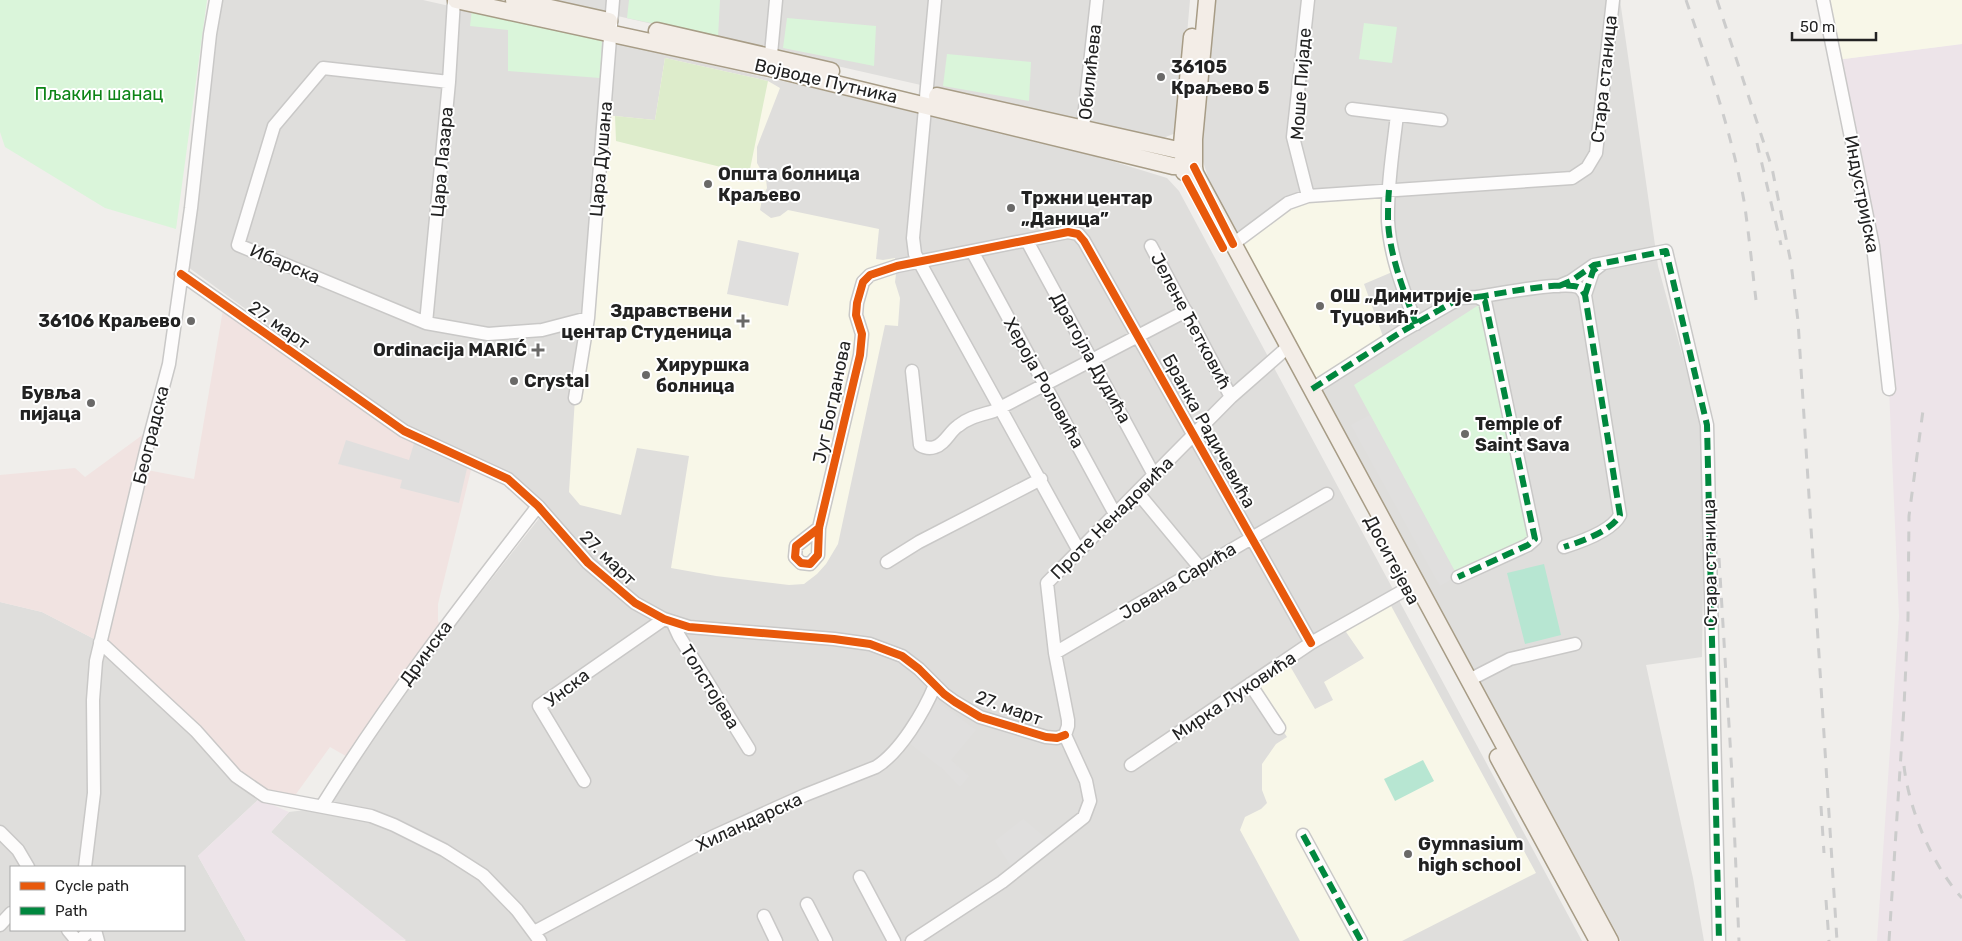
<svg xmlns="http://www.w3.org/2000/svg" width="1962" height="941" font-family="Rubik,sans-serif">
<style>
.residential{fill:#dfdedc;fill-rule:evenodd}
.commercial{fill:#f1e3e1}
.industrial{fill:#ede4e9}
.education{fill:#f8f7e8}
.grass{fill:#ddeccb}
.park{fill:#daf5da}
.pitch{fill:#b7e6d2}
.parking{fill:#e0dfde}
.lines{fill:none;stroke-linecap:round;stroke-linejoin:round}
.minor-casing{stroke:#c9c8c7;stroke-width:15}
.major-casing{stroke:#a79c86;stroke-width:19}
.minor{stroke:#fdfcfc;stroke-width:12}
.major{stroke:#f3ede7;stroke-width:16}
.rail{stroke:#ccc;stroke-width:3;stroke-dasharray:10 10;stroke-linecap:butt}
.quiet{stroke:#00873e;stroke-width:6;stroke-dasharray:12 6;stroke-linecap:butt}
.cycleway-casing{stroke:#fff;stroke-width:11}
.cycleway{stroke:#e8590c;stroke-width:8}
.poi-dot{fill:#6a6968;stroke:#fff;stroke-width:2}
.labels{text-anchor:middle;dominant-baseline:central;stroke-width:4;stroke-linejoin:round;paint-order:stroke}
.poi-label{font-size:18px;font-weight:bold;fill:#222;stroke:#fff;text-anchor:start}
.street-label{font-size:18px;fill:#222;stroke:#fff}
.park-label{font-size:18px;fill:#0c8416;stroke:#fff}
</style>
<rect width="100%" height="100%" fill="#f0eeeb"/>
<!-- residential -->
<path class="residential" d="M 222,0 L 423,0 L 804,86 L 1102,158 L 1167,178 L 1179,191 L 1582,941 L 406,941 L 271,832 L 289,812 L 322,808 L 385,715 L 548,507 L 499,468 L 408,427 L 188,267 L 213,36 Z
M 547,0 L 1190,0 L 1180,114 L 1176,133 L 1163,138 L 1123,131 Z
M 1215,0 L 1620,0 L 1658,266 L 1700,420 L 1704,513 L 1702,657 L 1646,665 L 1693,878 L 1704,941 L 1621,941 L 1228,217 L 1208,177 L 1201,155 Z
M 0,602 L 42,612 L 100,642 L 195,738 L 259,799 L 198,856 L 246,941 L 0,941 ZM 11,867 L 184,867 L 184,930 L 11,930 Z"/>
<!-- commercial -->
<path class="commercial" d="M 224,304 L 404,431 L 473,462 L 438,604 L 438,621 L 440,625 L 351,759 L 330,747 L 291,801 L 265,796 L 100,642 L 42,612 L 0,602 L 0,475 L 75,468 L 85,477 L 152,428 L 142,469 L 194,479 Z"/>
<!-- industrial -->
<path class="industrial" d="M 1962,44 L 1962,941 L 1877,941 L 1899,616 L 1889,389 L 1873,246 L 1836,60 Z
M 259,799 L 289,812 L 271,832 L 406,940 L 246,941 L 198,856 Z"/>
<!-- education -->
<path class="education" d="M 1823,0 L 1962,0 L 1962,44 L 1836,60 Z
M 665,58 L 768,81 L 780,88 L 757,147 L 757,163 L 766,179 L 767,188 L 762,199 L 760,210 L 771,218 L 780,216 L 788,210 L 879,229 L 876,259 L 883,260 L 895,258 L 897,266 L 895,282 L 900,298 L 898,326 L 885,325 L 838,544 L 826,564 L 817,574 L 804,584 L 789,585 L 716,576 L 671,568 L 689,456 L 637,448 L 621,515 L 580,505 L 569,492 L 575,398 L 604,115 L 655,120 Z
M 1389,190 L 1397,270 L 1364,284 L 1385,342 L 1312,389 L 1233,244 L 1288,203 Z
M 1389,602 L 1536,873 L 1402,941 L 1300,941 L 1240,830 L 1245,817 L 1261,809 L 1267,803 L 1262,790 L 1262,764 L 1276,744 L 1287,737 L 1254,686 L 1290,666 L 1315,709 L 1333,700 L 1324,682 L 1364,658 L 1344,629 Z"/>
<!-- grass -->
<path class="grass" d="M 665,58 L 768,81 L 749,174 L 616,141 L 615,116 L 655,120 Z"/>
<!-- park -->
<path class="park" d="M 0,0 L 207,0 L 176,229 L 105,208 L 5,147 L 0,132 Z
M 629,0 L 720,0 L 718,37 L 627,18 Z
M 472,9 L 602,40 L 600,78 L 508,71 L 508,30 L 470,26 Z
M 787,18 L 876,26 L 874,66 L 783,48 Z
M 1364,23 L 1397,27 L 1392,63 L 1359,59 Z
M 947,54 L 1031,62 L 1029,101 L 943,86 Z
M 1485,301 L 1535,539 L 1458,577 L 1354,385 Z"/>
<!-- pitch -->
<path class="pitch" d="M 1544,564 L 1561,635 L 1525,644 L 1507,573 Z
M 1423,760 L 1434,781 L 1395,801 L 1384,779 Z"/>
<!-- parking -->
<path class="parking" d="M 738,240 L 799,253 L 788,306 L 727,294 Z
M 1370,415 L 1457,576 L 1440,586 L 1351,425 Z
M 346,440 L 409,460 L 415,440 L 468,464 L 459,503 L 400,488 L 402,480 L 338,464 Z
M 930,696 L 976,730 L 951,760 L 969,776 L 960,787 L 944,770 L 904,739 Z
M 1023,819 L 1052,843 L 1015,873 L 995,841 Z"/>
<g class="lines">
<defs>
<path id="minor" d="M 935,0 L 913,238 L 915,254 L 1079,551
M 1308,0 L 1293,137 L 1308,196
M 1823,0 L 1873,246 L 1889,389
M 770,65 L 776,0
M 449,82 L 323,68 L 274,126 L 238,245 L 426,323 L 488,334 L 542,330 L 588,318
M 1352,109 L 1441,120
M 1397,115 C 1393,150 1387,186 1388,221 C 1390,257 1404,291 1416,324
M 1082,136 L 1097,0
M 1027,241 L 1154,475
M 1233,244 L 1288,203 L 1308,196 L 1572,178 L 1587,168 L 1596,153 L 1613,0
M 1151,246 L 1231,397
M 973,253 L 1115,514
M 181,274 L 404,431 L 508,479 L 538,506 L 588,563 L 635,603 L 664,619 L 689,627 L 834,639 L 870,644 L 902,656 L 919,669 L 944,694 L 955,702 L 980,717 L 1046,737 L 1057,738 L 1065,735
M 1559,286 L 1571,281 L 1594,265 L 1666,251 L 1707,425 L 1719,941
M 1585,295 L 1593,271 L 1602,264
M 1477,297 C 1497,294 1562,281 1578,287 C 1582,289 1583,292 1585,295 L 1620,515 C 1612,531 1580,542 1564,547
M 426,323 L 449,82 L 454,0
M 912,371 L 920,445 C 925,448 929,449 935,447 C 945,444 950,431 958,426 C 969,417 981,415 994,411 L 1186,311
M 1312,389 L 1401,332 L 1460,298 L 1477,297 L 1485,301 L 1535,539 L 1528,545 L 1458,577
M 575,398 L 588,318 L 613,0
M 1138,493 L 1201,569
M 819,528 L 796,546 L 795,557 L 801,563 L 810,564 L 818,555 L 819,528 L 860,355 L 862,334 L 856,315 L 857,303 L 863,282 L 870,275 L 897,266 L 1068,232 L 1078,234 L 1084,241 L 1311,643
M 887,562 L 919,542 L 1041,479
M 673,623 L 679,636 L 749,749
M 100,642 L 196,731 L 236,776 L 265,796 L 371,816 L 394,825 L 444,850 L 483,875 L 517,910 L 540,941
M 1055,653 L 1327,494
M 1469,680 L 1510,659 L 1575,644
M 1250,684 L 1279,728
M 1065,735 L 1068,726 L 1068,720 L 1055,653 L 1047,583 L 1231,397 L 1289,346
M 1131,765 L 1311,643 L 1417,583
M 584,781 L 539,706 L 664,619
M 322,806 C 387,701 462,604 538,506
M 0,832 L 18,850 L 28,867
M 1303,835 L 1361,941
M 85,867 L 94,793 L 93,700 L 96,661 L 146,451 L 169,364 L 191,208 L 210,34 L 216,0
M 860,877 L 894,941
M 807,904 L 826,941
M 764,916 L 776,941
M 0,925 L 11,913
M 68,930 L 77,941
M 95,930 L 98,941
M 534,932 L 712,837 L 805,795 L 876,767 C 900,752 924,712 935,685
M 79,941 L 90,930
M 912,941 L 1002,882 L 1084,817 L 1090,801 L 1086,781 L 1065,735"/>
<path id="major" d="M 456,0 L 770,68 L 1173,166 L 1194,167
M 514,0 L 609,21
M 1207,0 L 1194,139 L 1194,167 L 1195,173 L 1610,941
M 657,31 L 831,71
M 937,96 L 1191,153
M 1184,172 L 1182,144 L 1192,37
M 1498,757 L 1598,941"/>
</defs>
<!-- minor casing -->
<use href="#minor" class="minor-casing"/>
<!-- major casing -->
<use href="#major" class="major-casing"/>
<!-- minor -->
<use href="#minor" class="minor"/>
<!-- major -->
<use href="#major" class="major"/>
<!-- rail -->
<path class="rail" d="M 1686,0 C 1708,64 1732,134 1744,201 C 1749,234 1752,267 1756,300
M 1717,0 L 1772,168 L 1791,263 L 1798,321 L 1837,941
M 1757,143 L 1781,245
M 1719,558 L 1732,775 L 1739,941
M 1904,766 C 1909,810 1932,865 1962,898
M 1821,806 L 1824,853
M 1826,900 L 1829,941
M 1889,941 L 1904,707 L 1908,618 L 1909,516 L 1924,403"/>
<!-- quiet -->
<path class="quiet" d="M 1389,190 C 1388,200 1388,211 1388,222 C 1390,257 1404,291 1416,324
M 1559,286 L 1571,281 L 1594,265 L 1666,251 L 1707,425 L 1719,941
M 1585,295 L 1593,271 L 1600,265
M 1477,297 C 1497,294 1562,281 1578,287 C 1582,289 1583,292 1585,295 L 1620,515 C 1612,531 1580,542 1564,547
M 1312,389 L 1401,332 L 1460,298 L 1477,297 L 1485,301 L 1535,539 L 1528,545 L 1458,577
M 1303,835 L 1361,941"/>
<defs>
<path id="cycleway" d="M 1194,167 L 1233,244
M 1186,179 L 1223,248
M 181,274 L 404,431 L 508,479 L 538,506 L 588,563 L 635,603 L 664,619 L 689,627 L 834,639 L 870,644 L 902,656 L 919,669 L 944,694 L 955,702 L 980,717 L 1046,737 L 1057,738 L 1065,735
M 819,528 L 796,546 L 795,557 L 801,563 L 810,564 L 818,555 L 819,528 L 860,355 L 862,334 L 856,315 L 857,303 L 863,282 L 870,275 L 897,266 L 1068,232 L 1078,234 L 1084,241 L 1311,643"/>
</defs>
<!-- cycleway casing -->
<use href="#cycleway" class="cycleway-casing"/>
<!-- cycleway -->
<use href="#cycleway" class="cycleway"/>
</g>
<!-- markers -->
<g class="poi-dot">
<circle cx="1161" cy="77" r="5"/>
<circle cx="708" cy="184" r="5"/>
<circle cx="1011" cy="208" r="5"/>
<circle cx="1320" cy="306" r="5"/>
<circle cx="191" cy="321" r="5"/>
<path d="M740.5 313.5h5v5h5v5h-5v5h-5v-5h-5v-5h5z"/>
<path d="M535.5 342.5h5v5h5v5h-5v5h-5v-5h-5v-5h5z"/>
<circle cx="646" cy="375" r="5"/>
<circle cx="514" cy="381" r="5"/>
<circle cx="91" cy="403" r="5"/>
<circle cx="1465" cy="434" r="5"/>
<circle cx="1408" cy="854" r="5"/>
</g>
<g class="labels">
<!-- poi labels -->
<g class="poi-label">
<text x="1171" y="67">36105<tspan x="1171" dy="21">Краљево 5</tspan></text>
<text x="718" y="174">Општа болница<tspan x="718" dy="21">Краљево</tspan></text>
<text x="1021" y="198">Тржни центар<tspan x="1021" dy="21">„Даница”</tspan></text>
<text x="1330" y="296">ОШ „Димитрије<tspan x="1330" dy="21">Туцовић”</tspan></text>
<text x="732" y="311" text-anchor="end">Здравствени<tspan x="732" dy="21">центар Студеница</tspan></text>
<text x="181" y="321" text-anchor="end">36106 Краљево</text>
<text x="527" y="350" text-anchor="end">Ordinacija MARIĆ</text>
<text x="656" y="365">Хируршка<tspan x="656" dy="21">болница</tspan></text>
<text x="524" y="381">Crystal</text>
<text x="81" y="393" text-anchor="end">Бувља<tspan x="81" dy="21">пијаца</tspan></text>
<text x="1475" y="424">Temple of<tspan x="1475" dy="21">Saint Sava</tspan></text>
<text x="1418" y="844">Gymnasium<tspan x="1418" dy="21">high school</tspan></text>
</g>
<!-- street labels -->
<g class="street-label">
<text transform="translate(1090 72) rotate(-84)">Обилићева</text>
<text transform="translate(1604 79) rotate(-84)">Стара станица</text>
<text transform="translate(826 81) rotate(13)">Војводе Путника</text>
<text transform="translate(1301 84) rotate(-86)">Моше Пијаде</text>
<text transform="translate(601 159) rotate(-85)">Цара Душана</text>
<text transform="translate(442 162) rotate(-85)">Цара Лазара</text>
<text transform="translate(1862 194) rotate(79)">Индустријска</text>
<text transform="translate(285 264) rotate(23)">Ибарска</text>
<text transform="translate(1191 321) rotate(62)">Јелене Ћетковић</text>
<text transform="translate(279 325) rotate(35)">27. март</text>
<text transform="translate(1091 358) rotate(61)">Драгојла Дудића</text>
<text transform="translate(1044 383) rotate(61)">Хероја Роловића</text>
<text transform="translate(832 402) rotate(-78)">Југ Богданова</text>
<text transform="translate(1209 431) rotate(61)">Бранка Радичевића</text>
<text transform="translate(151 435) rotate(-76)">Београдска</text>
<text transform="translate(1112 518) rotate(-45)">Проте Ненадовића</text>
<text transform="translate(608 558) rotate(44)">27. март</text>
<text transform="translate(1392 560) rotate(62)">Доситејева</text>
<text transform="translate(1710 563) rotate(-91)">Стара станица</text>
<text transform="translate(1178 581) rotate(-31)">Јована Сарића</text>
<text transform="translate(426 653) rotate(-54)">Дринска</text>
<text transform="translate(710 687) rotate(58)">Толстојева</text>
<text transform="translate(567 688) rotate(-37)">Унска</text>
<text transform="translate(1234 696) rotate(-34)">Мирка Луковића</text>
<text transform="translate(1009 708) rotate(20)">27. март</text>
<text transform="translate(749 822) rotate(-25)">Хиландарска</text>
</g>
<!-- park labels -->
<g class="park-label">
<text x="99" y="94">Пљакин шанац</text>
</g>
</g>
<!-- legend -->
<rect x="10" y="866" width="175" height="65" fill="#ffffff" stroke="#a7a7a7"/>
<rect x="20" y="882" width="25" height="8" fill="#e8590c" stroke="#a7a7a7"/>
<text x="55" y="891" font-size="15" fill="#222222">Cycle path</text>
<rect x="20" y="907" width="25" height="8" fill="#00873e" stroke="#a7a7a7"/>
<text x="55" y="916" font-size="15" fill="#222222">Path</text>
<!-- scale -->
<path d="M1792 32v8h84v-8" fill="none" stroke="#222222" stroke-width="2.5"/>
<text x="1800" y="32" font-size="15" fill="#222222" stroke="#ffffff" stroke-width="4" paint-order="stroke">50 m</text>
</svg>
